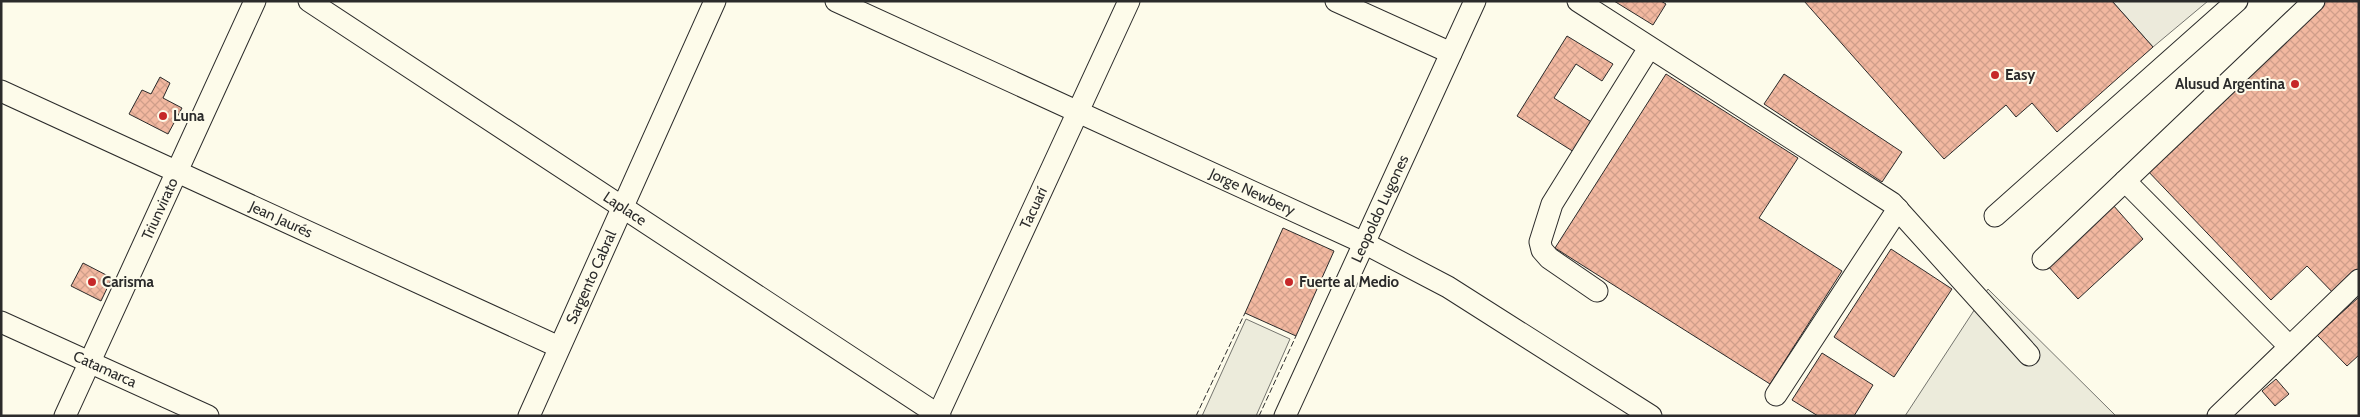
<svg xmlns="http://www.w3.org/2000/svg" width="2360" height="417" font-family="Cabin,sans-serif">
<style>
.grass{fill:#ecebdb;stroke:#74746e}
.parking{fill:#eceadb;stroke:#74746e}
.building{fill:url(#building-cross-hatch);stroke:#2b2b2b}
.lines{fill:none;stroke-linecap:round;stroke-linejoin:round}
.minor-casing{stroke:#2b2b2b;stroke-width:23}
.minor{stroke:#fdfbea;stroke-width:21}
.fence{stroke:#2b2b2b;stroke-width:1;stroke-dasharray:6 2.5;stroke-linecap:butt}
.poi-dot{fill:#c62828;stroke:#fdfbea;stroke-width:2}
.labels{text-anchor:middle;dominant-baseline:central;stroke-width:4;stroke-linejoin:round;paint-order:stroke}
.poi-label{font-size:15px;font-weight:bold;fill:#2b2b2b;stroke:#fdfbea;text-anchor:start}
.street-label{font-size:15px;fill:#2b2b2b;stroke:#fdfbea}
</style>
<defs>
<pattern id="building-cross-hatch" width="8" height="8" patternUnits="userSpaceOnUse" patternTransform="scale(1.25)"><rect width="8" height="8" fill="#f2b8a0"/><path d="M0 0l8 8M0 8l8-8" fill="none" stroke="#d09e8a"/></pattern>
</defs>
<rect width="100%" height="100%" fill="#fdfbea"/>
<!-- grass -->
<path class="grass" d="M 1988,289 L 2116,416 L 1905,416 Z
M 1246,319 L 1290,339 L 1256,416 L 1202,416 Z"/>
<!-- parking -->
<path class="parking" d="M 2112,1 L 2208,1 L 2153,47 Z"/>
<!-- building -->
<path class="building" d="M 1614,1 L 1661,1 L 1666,4 L 1653,25 Z
M 1804,1 L 2112,1 L 2153,47 L 2057,132 L 2032,103 L 2016,117 L 2006,105 L 1944,159 Z
M 2319,1 L 2359,1 L 2359,277 L 2338,298 L 2307,266 L 2271,300 L 2145,168 Z
M 1567,36 L 1613,64 L 1602,81 L 1576,64 L 1554,98 L 1593,123 L 1574,152 L 1517,116 Z
M 1666,74 L 1798,158 L 1759,218 L 1842,271 L 1770,384 L 1555,248 Z
M 1784,74 L 1902,152 L 1882,182 L 1764,104 Z
M 160,77 L 170,83 L 163,98 L 182,108 L 168,134 L 129,114 L 142,90 L 151,94 Z
M 2113,205 L 2143,239 L 2078,299 L 2047,265 Z
M 1283,228 L 1334,251 L 1296,336 L 1245,313 Z
M 1891,249 L 1952,289 L 1894,377 L 1834,337 Z
M 83,263 L 112,278 L 101,301 L 71,286 Z
M 2359,297 L 2359,355 L 2347,366 L 2317,335 Z
M 1822,353 L 1873,385 L 1854,416 L 1818,416 L 1792,400 Z
M 2276,379 L 2289,394 L 2275,406 L 2262,391 Z"/>
<g class="lines">
<defs>
<g id="minor">
<path id="s1" d="M 309,1 L 940,416"/>
<path id="s2" d="M 836,1 L 1364,243 L 1448,287 L 1651,416"/>
<path d="M 1336,1 L 1451,53"/>
<path d="M 1578,1 L 1892,203 L 2029,355"/>
<path id="s3" d="M 1,91 L 559,347"/>
<path d="M 2125,181 L 2289,346"/>
<path d="M 1995,216 L 2237,1"/>
<path d="M 2043,259 L 2314,1"/>
<path d="M 1597,291 L 1549,258 L 1542,250 L 1540,242 L 1552,204 L 1649,48"/>
<path id="s4" d="M 1,322 L 208,416"/>
<path d="M 1776,395 L 1898,209"/>
<path id="s5" d="M 938,415 L 1129,1"/>
<path id="s6" d="M 65,416 L 255,1"/>
<path id="s7" d="M 529,416 L 715,1"/>
<path id="s8" d="M 1285,416 L 1475,1"/>
<path d="M 2218,416 L 2359,280"/>
</g>
</defs>
<!-- minor casing -->
<use href="#minor" class="minor-casing"/>
<!-- minor -->
<use href="#minor" class="minor"/>
<!-- fence -->
<path class="fence" d="M 1196,416 L 1245,313
M 1259,416 L 1296,336"/>
</g>
<!-- markers -->
<g class="poi-dot">
<circle cx="1995" cy="75" r="5"/>
<circle cx="2295" cy="84" r="5"/>
<circle cx="163" cy="116" r="5"/>
<circle cx="92" cy="282" r="5"/>
<circle cx="1289" cy="282" r="5"/>
</g>
<g class="labels">
<!-- poi labels -->
<g class="poi-label">
<text x="2005" y="75">Easy</text>
<text x="2285" y="84" text-anchor="end">Alusud Argentina</text>
<text x="173" y="116">Luna</text>
<text x="102" y="282">Carisma</text>
<text x="1299" y="282">Fuerte al Medio</text>
</g>
<!-- street labels -->
<g class="street-label">
<text stroke="none"><textPath href="#s2" startOffset="458">Jorge Newbery</textPath></text>
<text stroke="none"><textPath href="#s5" startOffset="228">Tacuarí</textPath></text>
<text stroke="none"><textPath href="#s8" startOffset="228">Leopoldo Lugones</textPath></text>
<text stroke="none"><textPath href="#s6" startOffset="228">Triunvirato</textPath></text>
<text stroke="none"><textPath href="#s1" startOffset="378">Laplace</textPath></text>
<text stroke="none"><textPath href="#s3" startOffset="308">Jean Jaurés</textPath></text>
<text stroke="none"><textPath href="#s7" startOffset="152">Sargento Cabral</textPath></text>
<text stroke="none"><textPath href="#s4" startOffset="114">Catamarca</textPath></text>
</g>
</g>
<!-- border -->
<rect width="2360" height="417" fill="none" stroke="#2b2b2b" stroke-width="5"/>
</svg>
